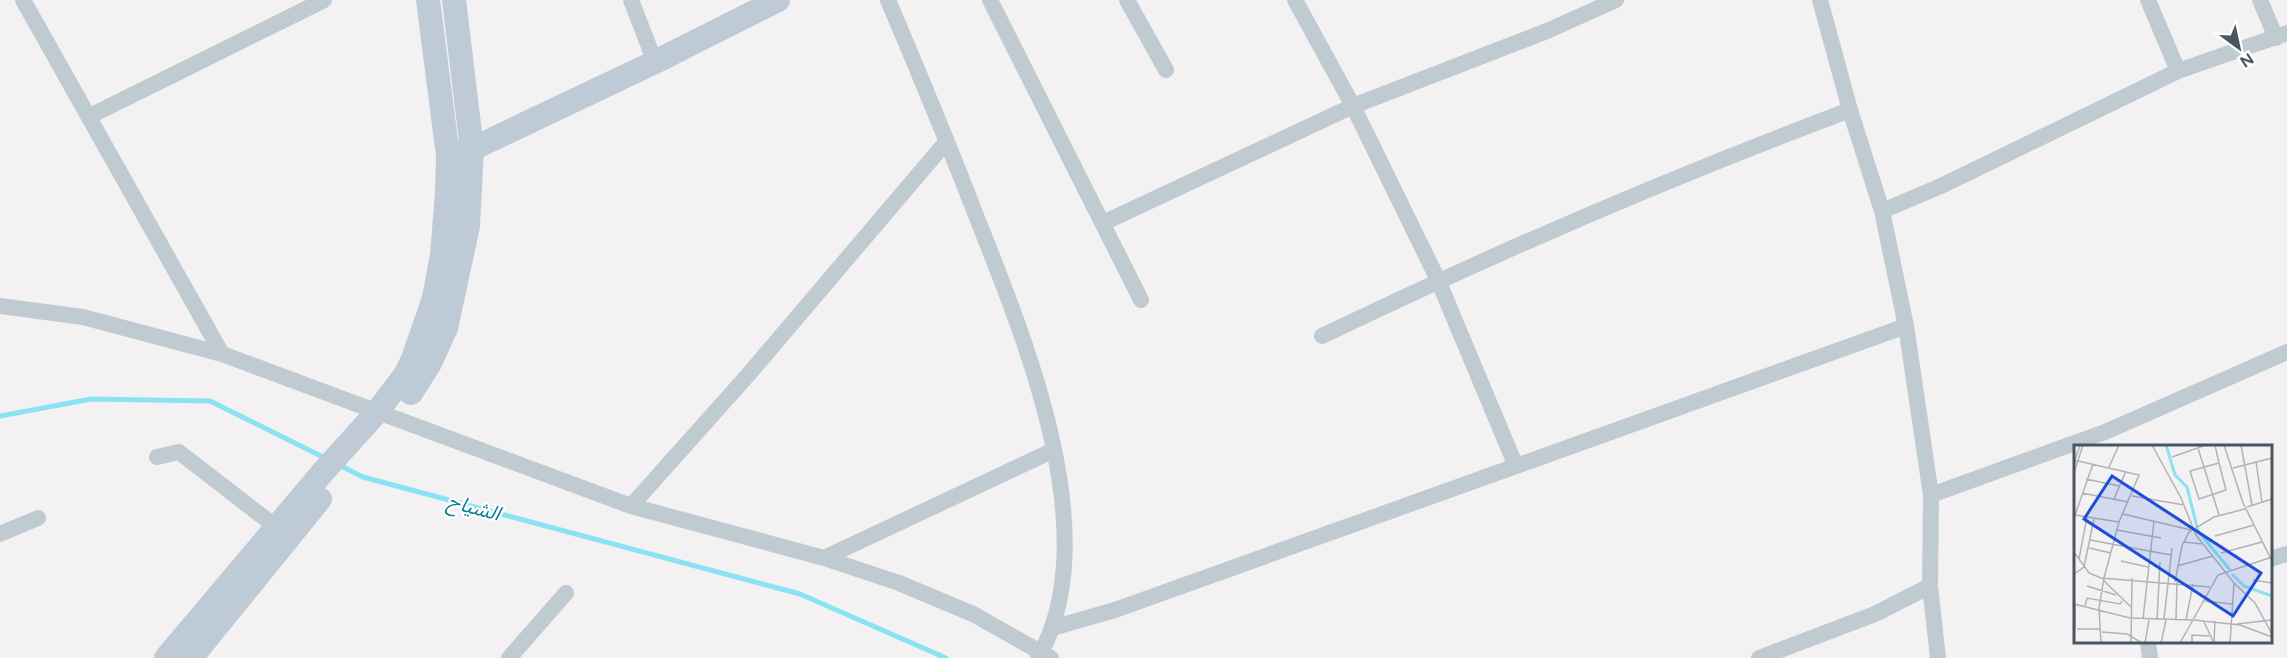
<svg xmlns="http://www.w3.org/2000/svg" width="2287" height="658" font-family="Figtree,'Noto Sans Arabic',sans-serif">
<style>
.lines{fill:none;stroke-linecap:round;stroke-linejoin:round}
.stream{stroke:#8ae3f2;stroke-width:5}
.street{stroke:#bfcad1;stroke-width:16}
.secondary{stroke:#becbd6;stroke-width:24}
.labels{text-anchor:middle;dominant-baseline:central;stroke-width:4.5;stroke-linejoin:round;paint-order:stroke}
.water-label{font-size:20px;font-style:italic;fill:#078296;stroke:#fff}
.inset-river{fill:none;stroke:#8ae3f2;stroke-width:3}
.inset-road{fill:none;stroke:#afb3b8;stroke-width:1.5}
.view{fill:#1d4ed8;fill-opacity:0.15;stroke:#1d4ed8;stroke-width:3}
.inset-edge{fill:none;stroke:#485660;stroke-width:3}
</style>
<rect width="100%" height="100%" fill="#f4f1f2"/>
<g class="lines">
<!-- stream -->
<path class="stream" d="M 0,416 L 91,399 L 210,401 L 325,458
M 339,465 L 363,477 L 800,594 L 946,658"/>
<!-- street -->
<path class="street" d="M 23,0 L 222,354
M 631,0 L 655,62
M 888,0 C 919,73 949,145 977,218 C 1024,337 1108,537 1038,658
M 990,0 L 1141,300
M 1127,0 L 1166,70
M 1295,0 L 1353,106 L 1438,280 L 1515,464
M 1820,0 L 1850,110 L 1882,211 L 1906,326 L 1931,495 L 1930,586 L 1938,658
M 2148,0 L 2178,71
M 2260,0 L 2276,38
M 90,116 L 324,0
M 1882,211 L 1941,186 L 2178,71 L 2287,33
M 1103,223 L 1353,106 L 1547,31 L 1616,0
M 0,306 L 83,317 L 222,354 L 631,506 L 824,558 L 899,583 L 973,614 L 1051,658
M 1322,336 C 1495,253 1671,177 1850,110
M 157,457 L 179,452 L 276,527
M 1931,495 L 2105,432 L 2287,352
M 631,506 L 748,375 L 947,141
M 0,534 L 38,518
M 824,558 L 1052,451
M 2270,559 L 2287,554
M 1052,628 L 1115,610 L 1906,326
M 2148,642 L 2150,658
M 509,658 L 566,593
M 1759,658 L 1875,614 L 1930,586"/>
<!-- secondary -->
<path class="secondary" d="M 459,153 L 472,149 L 655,62 L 778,0
M 411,393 L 430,363 L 446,328 L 468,226 L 472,149 L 454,0
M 166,658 L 322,473 L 377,412 L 405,375 L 413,359 L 434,298 L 442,255 L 447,193 L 448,156 L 428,0
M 191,658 L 320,499"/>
</g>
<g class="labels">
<!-- water labels -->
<g class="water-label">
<text transform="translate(474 507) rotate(15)">الشياح</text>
</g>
</g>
<!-- overview -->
<g transform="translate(2074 445)">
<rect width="198" height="198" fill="#f4f1f2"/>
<path class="inset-river" d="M 92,0 L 101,30 L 113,42 L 124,86 L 156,125M 158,129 L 170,141 L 198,151"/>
<path class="inset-road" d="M 78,0 L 107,53 L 122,90 L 160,138 L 181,158 L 198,189M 123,0 L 145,70M 141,0 L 145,18M 150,0 L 169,58 L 198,116M 167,0 L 178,60M 98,12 L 132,0M 0,15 L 65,30 L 45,77 L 30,133 L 25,163 L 27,198M 182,17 L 188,57M 0,18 L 6,0M 145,18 L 152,45 L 125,54 L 116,26 ZM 35,22 L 45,0M 159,23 L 198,13M 0,28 L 9,0M 12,34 L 45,41M 8,48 L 54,57M 58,51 L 110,60M 40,54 L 52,26M 173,62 L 198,54M 49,69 L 117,85M 1,70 L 45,77M 0,73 L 19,19M 43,85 L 87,93M 141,91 L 180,80M 16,95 L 97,110M 110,97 L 128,99M 15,103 L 37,108M 0,107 L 15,128 L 27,133 L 136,142M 147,108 L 188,97M 5,114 L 13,72M 47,116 L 74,122M 103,121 L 139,111M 0,129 L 10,122 L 20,74M 179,135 L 198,138M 30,136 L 57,162M 101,137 L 108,101 L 115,87 L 140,72 L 171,64M 13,141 L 42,150M 130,156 L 158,159M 0,159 L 56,173 L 118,175M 1,160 L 1,183M 11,161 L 13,153 L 46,159 L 48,156M 69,174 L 80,76M 90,174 L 98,103M 102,174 L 103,137M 83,175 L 86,117M 112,175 L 119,139M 120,175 L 166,180 L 198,192M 129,175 L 140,198M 163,179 L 198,175M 3,184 L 26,184M 28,187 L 53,189 L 68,198M 140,197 L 141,176M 57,198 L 58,133M 71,198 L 75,175M 87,198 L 92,175M 106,198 L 144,130 L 198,112M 118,198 L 118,190 L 135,191M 156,198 L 160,138"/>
<path class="view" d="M 38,31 L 187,128 L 159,171 L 10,74 Z"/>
<rect width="198" height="198" class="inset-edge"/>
</g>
<!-- north arrow -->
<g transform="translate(2239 48) rotate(147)" stroke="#ffffff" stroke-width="4.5" paint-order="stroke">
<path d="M0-4.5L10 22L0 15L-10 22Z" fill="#485660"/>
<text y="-9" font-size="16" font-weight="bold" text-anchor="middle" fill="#485660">N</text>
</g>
</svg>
